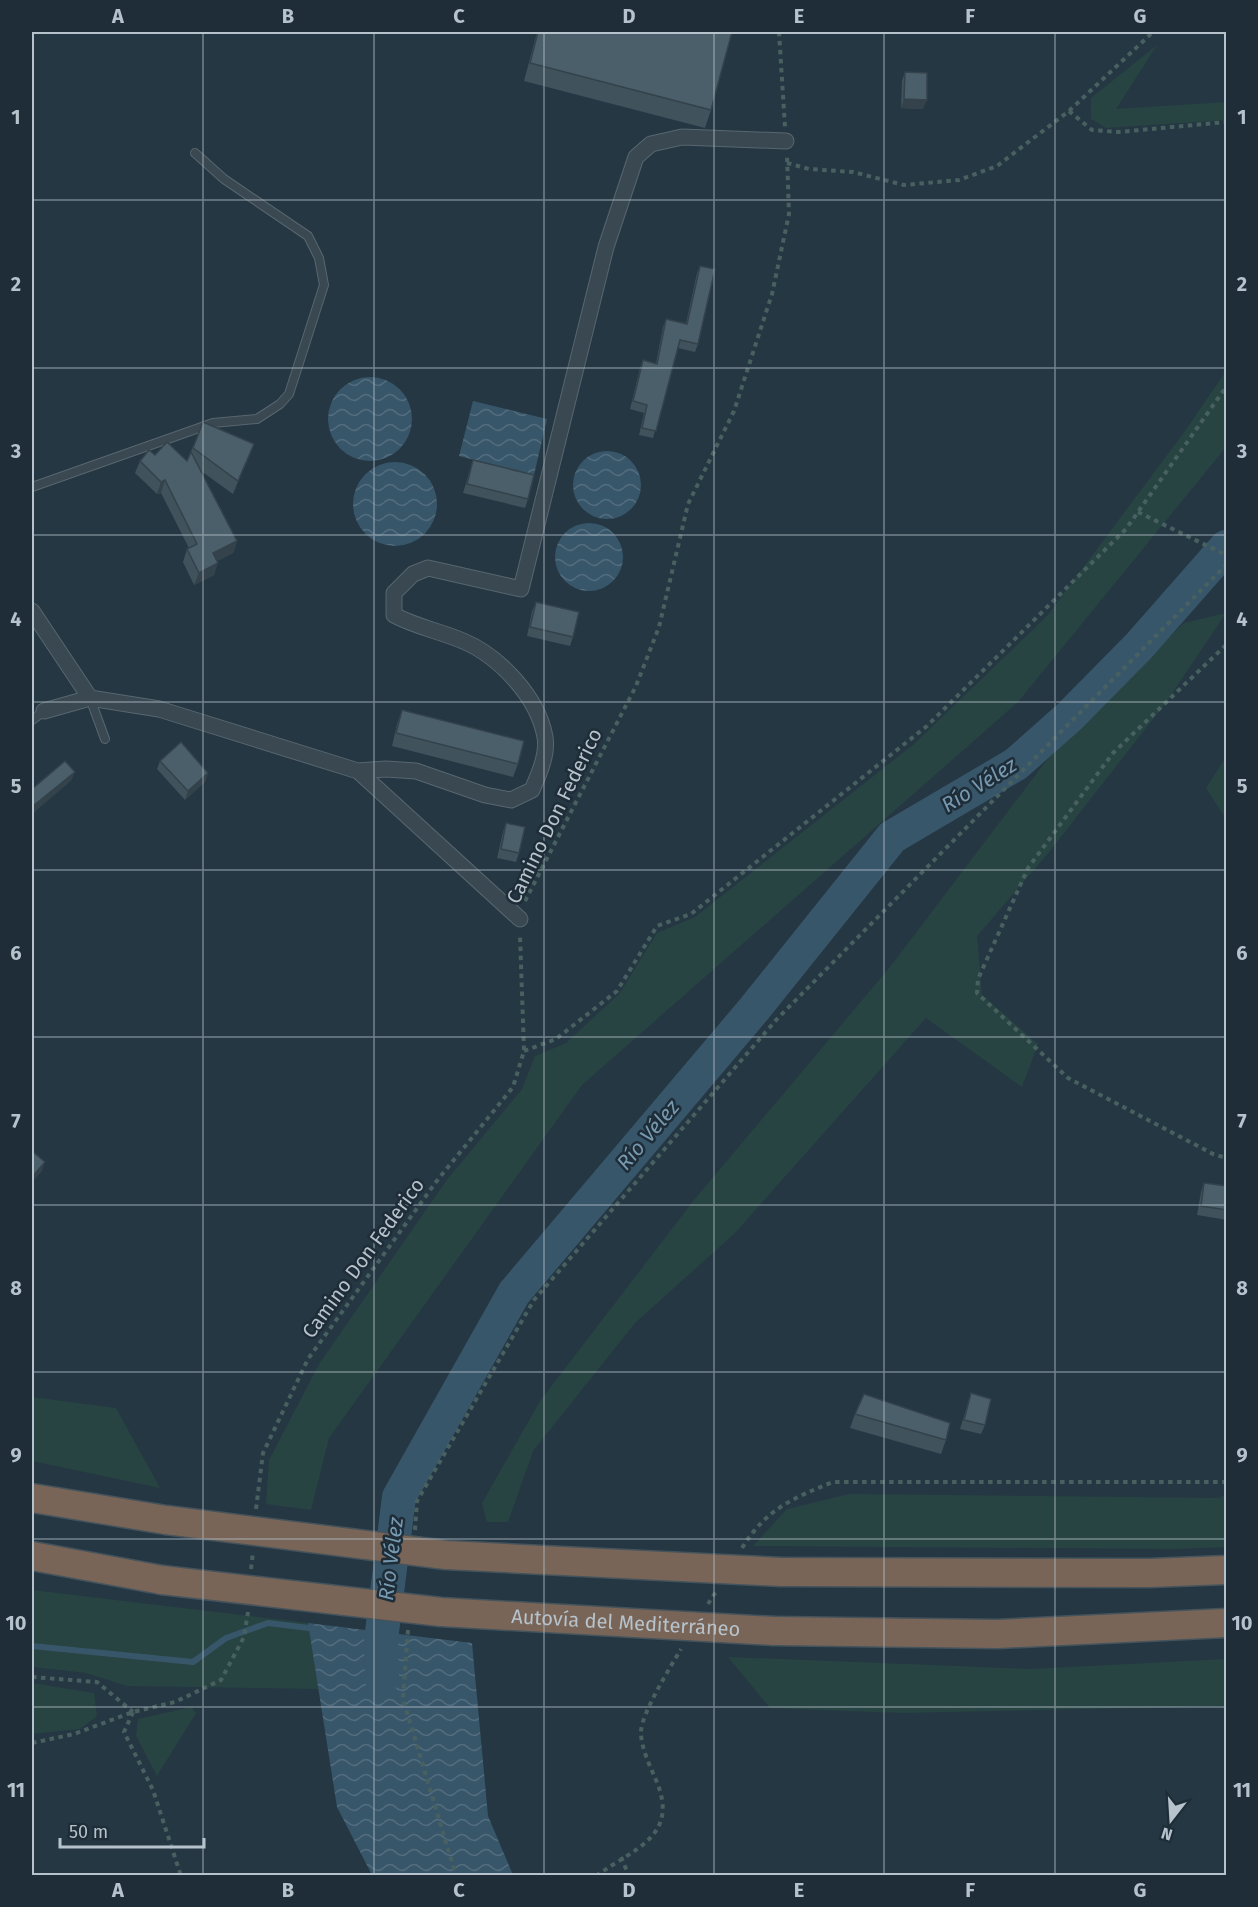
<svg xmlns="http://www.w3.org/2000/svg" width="1258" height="1907" font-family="'Fira Sans',sans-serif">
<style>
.grass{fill:#274442}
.water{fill:url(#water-waves)}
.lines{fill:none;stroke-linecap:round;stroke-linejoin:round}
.stream{stroke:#38566a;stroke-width:6}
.river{stroke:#38566a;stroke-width:34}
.service-casing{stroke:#58666f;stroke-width:10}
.minor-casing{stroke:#58666f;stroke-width:17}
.motorway-casing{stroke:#44535c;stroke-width:31}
.path{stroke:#486160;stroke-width:4;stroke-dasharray:4.5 4.5;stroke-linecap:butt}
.service{stroke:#3a4852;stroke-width:8}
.minor{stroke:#3a4852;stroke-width:15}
.motorway{stroke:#786557;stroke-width:28}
.motorway-bridge-casing{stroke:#44535c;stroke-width:31;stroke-linecap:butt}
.motorway-bridge{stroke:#786557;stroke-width:28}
.wall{fill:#40525c}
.shaded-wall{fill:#34424b}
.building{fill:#4b5f6b;stroke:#34424b;stroke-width:1.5}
.grid{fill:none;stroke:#b7c3cc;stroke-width:1.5;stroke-opacity:0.55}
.labels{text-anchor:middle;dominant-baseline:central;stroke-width:5;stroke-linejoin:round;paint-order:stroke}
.street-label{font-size:20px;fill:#b7c3cc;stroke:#1e2d38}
.water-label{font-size:21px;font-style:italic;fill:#7699b0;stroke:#1e2d38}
.neatline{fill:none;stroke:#b7c3cc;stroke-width:2}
.grid-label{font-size:20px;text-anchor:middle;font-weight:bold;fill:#b7c3cc}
</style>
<defs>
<pattern id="water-waves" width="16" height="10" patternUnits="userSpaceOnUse" patternTransform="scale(1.5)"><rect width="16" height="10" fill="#38566a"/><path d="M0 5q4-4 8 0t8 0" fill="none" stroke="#536d7e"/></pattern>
</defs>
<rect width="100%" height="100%" fill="#253743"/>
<!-- grass -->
<path class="grass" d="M 1157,45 L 1116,109 L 1226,102 L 1226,120 L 1106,128 L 1091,119 L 1091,98 Z
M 1226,371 L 1226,447 L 1018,702 L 582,1085 L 329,1438 L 311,1510 L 266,1504 L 269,1460 L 319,1364 L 446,1181 L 522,1089 L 535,1056 L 566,1043 L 619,994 L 657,933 L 695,917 L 914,744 L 1047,616 L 1185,431 Z
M 1226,613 L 1167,701 L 1050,851 L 977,936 L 982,995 L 1038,1044 L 1022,1087 L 926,1018 L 735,1233 L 635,1323 L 533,1451 L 508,1522 L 487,1522 L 482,1503 L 540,1401 L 694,1200 L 890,967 L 1059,744 L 1184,623 Z
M 1226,757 L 1226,819 L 1206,788 Z
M 32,1397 L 116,1408 L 160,1488 L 32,1461 Z
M 849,1494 L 1219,1498 L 1226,1494 L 1226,1547 L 1175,1549 L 753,1546 L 787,1509 Z
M 32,1590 L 308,1623 L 319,1689 L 127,1686 L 86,1673 L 32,1667 Z
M 728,1657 L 1030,1669 L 1226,1659 L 1226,1706 L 903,1713 L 770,1708 Z
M 32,1683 L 94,1693 L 97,1716 L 80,1729 L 32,1734 Z
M 191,1707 L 196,1713 L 157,1776 L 136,1736 L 138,1719 Z"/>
<!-- water -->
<path class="water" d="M328 419a42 42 0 1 1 84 0a42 42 0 1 1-84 0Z
M 473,401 L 547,419 L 534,475 L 459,456 Z
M573 485a34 34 0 1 1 68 0a34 34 0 1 1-68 0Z
M353 504a42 42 0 1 1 84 0a42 42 0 1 1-84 0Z
M555 557a34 34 0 1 1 68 0a34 34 0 1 1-68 0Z
M 308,1623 L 472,1643 L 488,1816 L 513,1875 L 372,1875 L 337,1807 Z"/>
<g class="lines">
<!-- stream -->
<path class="stream" d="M 32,1646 L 193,1662 L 226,1638 L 268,1623 L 317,1629"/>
<!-- river -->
<path class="river" d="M 382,1679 L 381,1640 L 399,1497 L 514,1293 L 755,1008 L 892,837 L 1016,764 L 1070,716 L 1139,646 L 1226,547"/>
<defs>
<path id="service" d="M 32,487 L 213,423 L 257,419 L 280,404 L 289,394 L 324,285 L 319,258 L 308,236 L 224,179 L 195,153
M 90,698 L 105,739
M 32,720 L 44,711"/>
<path id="minor" d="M 32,611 L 90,698
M 44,711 L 90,698 L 159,709 L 358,771 L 520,919
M 358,771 L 386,769 L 416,771 L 485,795 L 511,800 L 532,790 C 539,774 548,754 545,737 C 538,697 499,656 463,641 C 440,631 416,627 394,615 L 394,593 L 413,574 L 428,568 L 521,589 L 606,247 L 636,157 L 651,144 L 682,137 L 786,141"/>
<path id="motorway" d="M 32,1498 L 166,1520
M 32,1556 L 162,1580
M 781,1572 L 1150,1573 L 1226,1570
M 774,1631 L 998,1634 L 1226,1623"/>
</defs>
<!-- service casing -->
<use href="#service" class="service-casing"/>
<!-- minor casing -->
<use href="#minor" class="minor-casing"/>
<!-- motorway casing -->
<use href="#motorway" class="motorway-casing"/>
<!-- path -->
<path class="path" d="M 779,32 L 785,127
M 1069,111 L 1092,130 L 1119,132 L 1226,122
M 787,163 L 809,169 L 853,172 L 904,185 L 959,180 L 997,166 L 1069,111 L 1153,32
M 1138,512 L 1226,555
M 1226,645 L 1113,753 L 1028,868 L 978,979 L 977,993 L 1068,1078 L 1213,1154 L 1226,1158
M 525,901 L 636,686 L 659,627 L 688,504 L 734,411 L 772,294 L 789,214 L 787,155
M 524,1051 L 556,1039 L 617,991 L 657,926 L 691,914 L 927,726 L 1126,529 L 1226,387
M 256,1509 L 263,1453 L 308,1359 L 436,1182 L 513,1087 L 524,1051 L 520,935
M 415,1530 L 417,1501 L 534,1300 L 777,1019 L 1226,565
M 742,1548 C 766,1509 793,1498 833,1482 L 1226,1482
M 251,1569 L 253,1552
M 708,1604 L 717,1590
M 408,1630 L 403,1699 L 456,1876
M 32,1677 L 97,1682 L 133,1712
M 133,1712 L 124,1732 L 153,1790 L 181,1876
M 32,1743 L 74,1734 L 133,1712 L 175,1702 L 221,1680 L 244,1637 L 248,1612
M 621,1857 L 629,1876
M 596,1876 C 635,1848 680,1836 656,1780 C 650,1766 641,1748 641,1732 C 641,1714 671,1666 681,1649"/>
<!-- service -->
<use href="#service" class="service"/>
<!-- minor -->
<use href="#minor" class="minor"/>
<!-- motorway -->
<use href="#motorway" class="motorway"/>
<defs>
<g id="motorway-bridge">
<path d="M 166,1520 L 446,1555 L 781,1572"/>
<path id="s1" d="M 162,1580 L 441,1612 L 774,1631"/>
</g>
</defs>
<!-- motorway-bridge casing -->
<use href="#motorway-bridge" class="motorway-bridge-casing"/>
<!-- motorway-bridge -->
<use href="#motorway-bridge" class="motorway-bridge"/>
</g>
<!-- wall -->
<path class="wall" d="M 537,32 L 732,32 L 711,110 L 705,128 L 524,81 Z
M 905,72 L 923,109 L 901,108 L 902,81 Z
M 700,266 L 698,344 L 695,352 L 678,348 L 653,438 L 639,435 L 644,413 L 630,409 L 640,368 L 643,360 L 656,363 L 663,327 L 666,319 L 686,323 L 697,273 Z
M 203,422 L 254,444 L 233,494 L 201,471 L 237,541 L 233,553 L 217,561 L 214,575 L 194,585 L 183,562 L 187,549 L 189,548 L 161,493 L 157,494 L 135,473 L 140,461 L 155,455 L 187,461 Z
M 473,460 L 528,499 L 525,508 L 463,493 Z
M 536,602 L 573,637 L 570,646 L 527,636 L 532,611 Z
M 402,710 L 518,764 L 513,777 L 392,746 L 397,724 Z
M 160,761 L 208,773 L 205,782 L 185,800 L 157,769 Z
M 506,823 L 519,853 L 516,862 L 497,858 L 503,832 Z
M 1204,1183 L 1227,1186 L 1227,1220 L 1197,1215 L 1201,1192 Z
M 971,1393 L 985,1425 L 981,1434 L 960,1429 Z
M 855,1414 L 946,1440 L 941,1454 L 850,1428 Z"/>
<!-- shaded-wall -->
<path class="shaded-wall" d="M 904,99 L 927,100 L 923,109 L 901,108 Z
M 254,444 L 249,457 L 233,494 L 238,481 Z
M 165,480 L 161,493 L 157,494 L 161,482 Z
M 237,541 L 233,553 L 208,565 L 213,553 Z
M 218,563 L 214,575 L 194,585 L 199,573 Z
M 75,772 L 71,781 L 32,814 L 32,807 Z
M 208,773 L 205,782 L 185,800 L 188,791 Z
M 45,1162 L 42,1171 L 32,1182 L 32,1177 Z"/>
<!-- building -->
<path class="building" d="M 538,32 L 732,32 L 711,110 L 530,63 Z
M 905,72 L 927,73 L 927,100 L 904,99 Z
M 700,266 L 715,269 L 698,344 L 680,340 L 656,431 L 642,428 L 647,405 L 633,401 L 643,360 L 657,364 L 666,319 L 687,324 Z
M 203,422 L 254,444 L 238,481 L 193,448 Z
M 167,442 L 187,461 L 191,452 L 237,541 L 213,553 L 218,563 L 199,573 L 187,549 L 197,544 L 165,480 L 161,482 L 140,461 L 149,450 L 155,455 Z
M 473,460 L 534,475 L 528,499 L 467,484 Z
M 536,602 L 579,612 L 573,637 L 530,627 Z
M 402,710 L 524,741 L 518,764 L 396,733 Z
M 181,742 L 208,773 L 188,791 L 160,761 Z
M 65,761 L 75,772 L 32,807 L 35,811 L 32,814 L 32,789 Z
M 506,823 L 525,827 L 519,853 L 501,849 Z
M 32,1151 L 45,1162 L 32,1177 Z
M 1204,1183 L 1227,1186 L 1227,1210 L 1201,1206 Z
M 971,1393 L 991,1399 L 985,1425 L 964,1420 Z
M 864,1394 L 950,1423 L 946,1440 L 855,1414 Z"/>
<!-- grid -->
<path class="grid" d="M 203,32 L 203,1876M 374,32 L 374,1876M 544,32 L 544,1876M 714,32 L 714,1876M 884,32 L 884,1876M 1055,32 L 1055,1876M 32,200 L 1226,200M 32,368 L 1226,368M 32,535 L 1226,535M 32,702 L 1226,702M 32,870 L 1226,870M 32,1037 L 1226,1037M 32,1205 L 1226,1205M 32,1372 L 1226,1372M 32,1539 L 1226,1539M 32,1707 L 1226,1707"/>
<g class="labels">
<!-- street labels -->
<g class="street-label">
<text transform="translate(554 816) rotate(-64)">Camino Don Federico</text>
<text transform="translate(363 1258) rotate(-54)">Camino Don Federico</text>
<text stroke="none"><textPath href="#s1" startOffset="466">Autovía del Mediterráneo</textPath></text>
</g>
<!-- water labels -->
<g class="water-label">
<text transform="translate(979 785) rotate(-32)">Río Vélez</text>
<text transform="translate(648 1135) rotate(-50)">Río Vélez</text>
<text transform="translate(391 1559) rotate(-83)">Río Vélez</text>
</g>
</g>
<!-- border -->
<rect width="1258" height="1907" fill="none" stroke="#1e2d38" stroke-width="66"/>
<!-- north arrow -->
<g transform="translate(1171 1820) rotate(197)" stroke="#1e2d38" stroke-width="4.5" paint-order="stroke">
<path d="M0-4.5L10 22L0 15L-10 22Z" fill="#b7c3cc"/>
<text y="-9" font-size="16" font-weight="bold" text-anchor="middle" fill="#b7c3cc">N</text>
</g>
<!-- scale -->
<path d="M60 1838v9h144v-9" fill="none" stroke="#b7c3cc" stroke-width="3"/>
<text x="69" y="1838" font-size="18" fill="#b7c3cc" stroke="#1e2d38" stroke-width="4.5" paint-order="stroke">50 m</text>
<rect x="33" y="33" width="1192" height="1841" class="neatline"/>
<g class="grid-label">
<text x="118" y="23">A</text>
<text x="288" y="23">B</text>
<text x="459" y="23">C</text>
<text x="629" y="23">D</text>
<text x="799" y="23">E</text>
<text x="970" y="23">F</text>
<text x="1140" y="23">G</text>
<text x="16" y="124">1</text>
<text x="1242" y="124">1</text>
<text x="16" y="291">2</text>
<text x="1242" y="291">2</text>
<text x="16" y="458">3</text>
<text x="1242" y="458">3</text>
<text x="16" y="626">4</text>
<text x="1242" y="626">4</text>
<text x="16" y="793">5</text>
<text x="1242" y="793">5</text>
<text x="16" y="960">6</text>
<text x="1242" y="960">6</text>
<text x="16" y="1128">7</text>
<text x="1242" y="1128">7</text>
<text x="16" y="1295">8</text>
<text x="1242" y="1295">8</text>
<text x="16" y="1462">9</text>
<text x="1242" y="1462">9</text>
<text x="16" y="1630">10</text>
<text x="1242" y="1630">10</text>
<text x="16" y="1797">11</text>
<text x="1242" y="1797">11</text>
<text x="118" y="1897">A</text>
<text x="288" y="1897">B</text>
<text x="459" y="1897">C</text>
<text x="629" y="1897">D</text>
<text x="799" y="1897">E</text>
<text x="970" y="1897">F</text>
<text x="1140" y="1897">G</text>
</g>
</svg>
